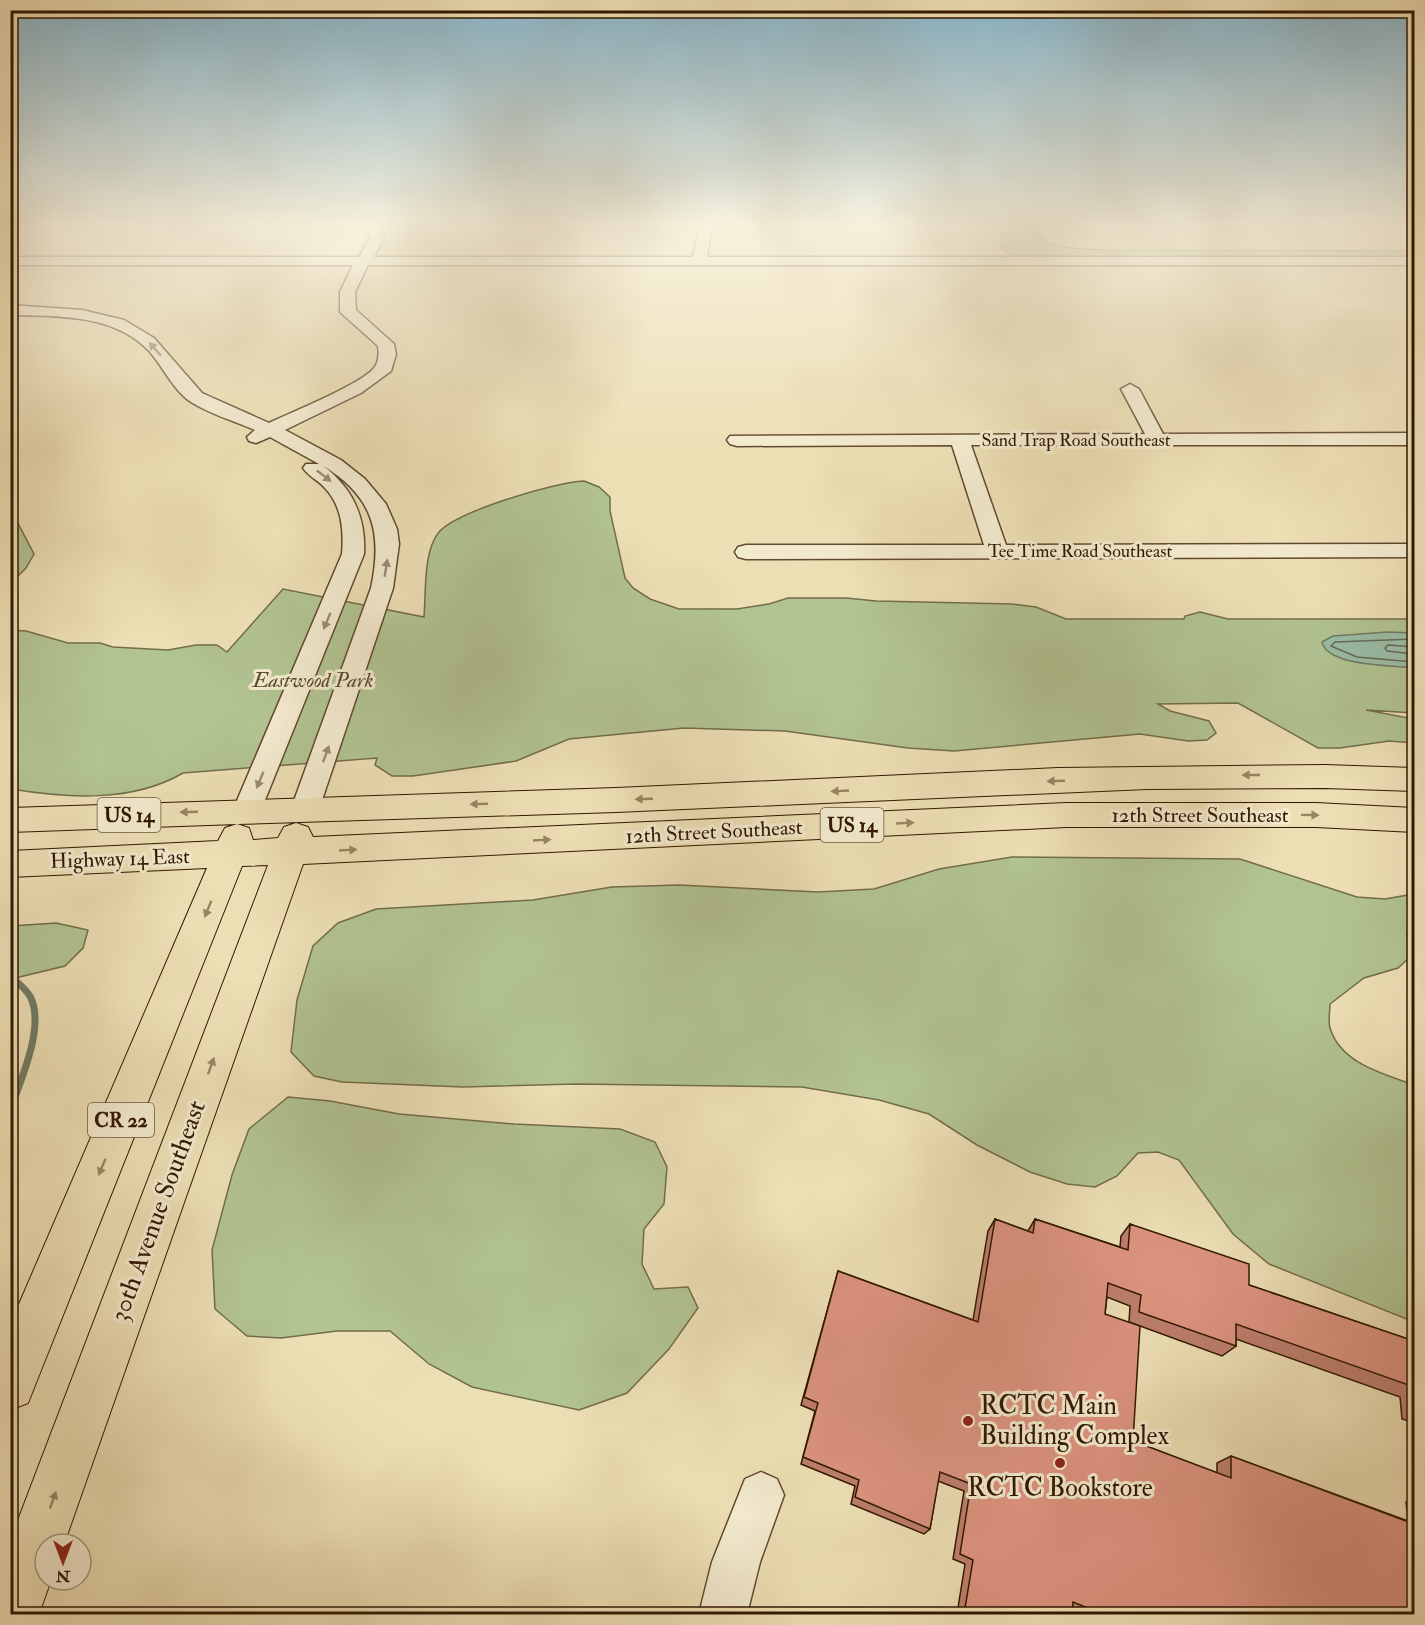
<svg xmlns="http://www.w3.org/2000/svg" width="1425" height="1625" font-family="'IM FELL Double Pica',serif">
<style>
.green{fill:#b2c392;stroke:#726d4a;stroke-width:1.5}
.water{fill:#9abda7;stroke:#707b65;stroke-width:1.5}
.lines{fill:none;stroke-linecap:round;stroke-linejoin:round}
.shore{stroke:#666a54;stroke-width:1.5}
.stream{stroke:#707b65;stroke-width:7}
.minor-casing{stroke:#60492e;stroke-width:3}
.major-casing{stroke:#311701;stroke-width:2}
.minor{fill:#f3eace;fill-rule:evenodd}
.major{fill:#eddfb4;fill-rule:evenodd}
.wall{fill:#bd7e6d;stroke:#311701;stroke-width:1.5}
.building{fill:#dc937f;stroke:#311701;stroke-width:1.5}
.oneway{fill:#9c8b72}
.oneway2{fill:#988563}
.poi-dot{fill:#8f2418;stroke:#f3eace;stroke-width:2}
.labels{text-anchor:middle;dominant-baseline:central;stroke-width:6;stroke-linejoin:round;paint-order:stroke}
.far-street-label{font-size:18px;fill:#311701;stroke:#f3eace}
.shield{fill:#f3eace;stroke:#6b563e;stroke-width:1.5}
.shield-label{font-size:20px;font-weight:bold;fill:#311701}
.park-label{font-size:21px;font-style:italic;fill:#584b2c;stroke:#f3eace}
.street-label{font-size:21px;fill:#311701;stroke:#f3eace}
.near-street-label{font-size:26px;fill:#311701;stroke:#f3eace}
.near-poi-label{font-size:26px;fill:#311701;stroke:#f3eace;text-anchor:start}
</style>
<rect width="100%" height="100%" fill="#eddfb4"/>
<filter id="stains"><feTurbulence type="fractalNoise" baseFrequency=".00333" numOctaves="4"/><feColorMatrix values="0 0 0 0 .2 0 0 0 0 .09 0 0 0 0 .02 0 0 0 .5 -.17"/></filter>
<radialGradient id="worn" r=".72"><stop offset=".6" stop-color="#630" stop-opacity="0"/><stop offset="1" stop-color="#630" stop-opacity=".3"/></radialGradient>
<!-- green -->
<path class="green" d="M 1000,223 L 1028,223 C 1043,251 1073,248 1102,250 L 1414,251 L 1414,256 L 1355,259 L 1011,256 L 1001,246 Z
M 584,481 L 599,487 L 610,497 L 610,511 L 625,578 L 633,588 L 650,599 L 679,609 L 737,609 L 769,604 L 788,598 L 846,598 L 876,601 L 1012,604 L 1036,607 L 1066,619 L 1184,619 L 1185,616 L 1200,612 L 1228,619 L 1414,619 L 1414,713 L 1366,710 L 1414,719 L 1414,743 L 1389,741 L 1340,748 L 1318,748 L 1238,703 L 1158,704 L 1170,711 L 1209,721 L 1216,733 L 1207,740 L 1188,741 L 1140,734 L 954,751 L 908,748 L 785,731 L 684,728 L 569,739 L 516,761 L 413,776 L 392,776 L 375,765 L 377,758 L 183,773 C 132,803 66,798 11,789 L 10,630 L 26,631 L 68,643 L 100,643 L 113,647 L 168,650 L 196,645 L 217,645 L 227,652 L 283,589 L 424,617 C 426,594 423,551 439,532 C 458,511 555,482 584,481 Z
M 11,510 L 34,554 L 26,568 L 11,583 Z
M 1012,857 L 1240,859 L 1357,897 L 1385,899 L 1414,894 L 1414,927 L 1407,933 L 1409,958 L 1398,968 L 1364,978 L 1330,1004 C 1330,1011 1328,1021 1330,1028 C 1341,1064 1384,1074 1414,1085 L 1414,1322 L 1269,1264 L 1233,1234 L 1179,1160 L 1158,1152 L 1138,1153 L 1117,1176 L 1095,1187 L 1067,1184 L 1030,1172 L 977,1145 L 929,1114 L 879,1100 L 802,1087 L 576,1084 L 463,1087 L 342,1082 L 314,1076 L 291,1052 L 297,1000 L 313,946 L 338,923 L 376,909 L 533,900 L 612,887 L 679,885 L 818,892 L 874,889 L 939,869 Z
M 56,923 L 88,930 L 83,948 L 65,966 L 11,979 L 11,926 Z
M 288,1097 L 330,1101 L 399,1114 L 514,1124 L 620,1129 L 655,1142 L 667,1167 L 664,1204 L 644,1229 L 642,1264 L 654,1289 L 688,1287 L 698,1308 L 669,1349 L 627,1393 L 579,1410 L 472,1387 L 429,1364 L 390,1331 L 337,1331 L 281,1338 L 247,1336 L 215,1309 L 212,1250 L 232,1175 L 249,1129 Z"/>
<!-- water -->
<path class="water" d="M 1388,632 L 1414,633 L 1414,668 C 1393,665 1328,667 1322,642 L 1333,636 Z"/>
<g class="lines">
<!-- shore -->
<path class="shore" d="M 1414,639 L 1335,642 L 1331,646 L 1357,657 L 1414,662
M 1414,647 L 1388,645 L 1385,648 L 1387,651 L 1414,654"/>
<!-- stream -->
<path class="stream" d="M 10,976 C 17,982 25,988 30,996 C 46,1026 20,1081 10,1111"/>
<defs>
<path id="minor" d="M 357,223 C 371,222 379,222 385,236 L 374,257 L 693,257 L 699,227 L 706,223 L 720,223 L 711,232 L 707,257 L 1414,257 L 1414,265 L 368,265 L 355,292 L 356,310 L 394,344 L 396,354 L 391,371 L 361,393 L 285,430 L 341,460 L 365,479 L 386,504 L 397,529 L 399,544 L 393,588 L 319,809 L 315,816 L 305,820 L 295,816 L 291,809 L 371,588 C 383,532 373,496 322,465 C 352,487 366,516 364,554 L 261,810 L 257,817 L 247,821 L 237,817 L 233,810 L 342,554 C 344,530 342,505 324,487 C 318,480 308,476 303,468 L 306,464 L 319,464 L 270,437 L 256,443 L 249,441 L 247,437 L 255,430 C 234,421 210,414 191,402 C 174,391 163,367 150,352 C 115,314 58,316 10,315 L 10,305 L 82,310 L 124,320 L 154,338 L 202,393 L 269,423 C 290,413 362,384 374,368 C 379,362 379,353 378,346 L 340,312 L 340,292 L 353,265 L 10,265 L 10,257 L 359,257 L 371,236 Z
M 1130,384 L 1139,389 L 1163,434 L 1414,433 L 1414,445 L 971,445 L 1006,545 L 1414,544 L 1414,557 L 746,559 L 738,557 L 735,552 L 738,547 L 746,545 L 984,545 L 952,445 L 737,446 L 730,444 L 727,440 L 730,436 L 1145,434 L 1121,389 Z
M 761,1472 L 777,1479 L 784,1495 L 760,1562 L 747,1614 L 699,1614 L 712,1562 L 745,1479 Z"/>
<path id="major" d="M 1325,765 L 1414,768 L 1414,791 L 1325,788 L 1147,789 L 616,812 L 237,824 L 249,828 L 253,840 L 278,838 L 284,827 L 296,823 L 308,827 L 313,837 L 1066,803 L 1316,803 L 1414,808 L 1414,832 L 1316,827 L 1066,827 L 303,864 L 64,1544 L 45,1544 L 45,1580 L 51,1580 L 39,1614 L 10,1614 L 10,1541 L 268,865 L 242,866 L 28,1403 L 10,1410 L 10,1325 L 207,868 L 10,877 L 10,851 L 218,841 L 225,828 L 237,824 L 10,832 L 10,808 L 616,788 L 1058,768 Z"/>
</defs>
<!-- minor casing -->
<use href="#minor" class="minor-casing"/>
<!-- major casing -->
<use href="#major" class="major-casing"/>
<!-- minor -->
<use href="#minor" class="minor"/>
<!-- major -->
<use href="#major" class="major"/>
</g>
<!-- wall -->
<path class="wall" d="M 995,1219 L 1028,1231 L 1035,1219 L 1120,1247 L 1121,1236 L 1130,1224 L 1249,1285 L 1414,1341 L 1414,1423 L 1402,1419 L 1400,1397 L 1236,1339 L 1236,1346 L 1222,1356 L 1129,1322 L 1130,1306 L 1107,1297 L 1105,1314 L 1133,1441 L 1217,1473 L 1217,1463 L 1231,1456 L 1408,1521 L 1406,1502 L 1414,1499 L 1414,1614 L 1084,1614 L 1072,1609 L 1072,1614 L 957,1614 L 965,1564 L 953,1559 L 964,1491 L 938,1481 L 930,1529 L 924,1534 L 851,1504 L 855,1486 L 801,1464 L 815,1411 L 801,1405 L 838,1271 L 973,1320 L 988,1231 Z"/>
<!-- building -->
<path class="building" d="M 995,1219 L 1033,1233 L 1035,1219 L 1128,1250 L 1130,1224 L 1249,1264 L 1249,1285 L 1414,1341 L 1414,1387 L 1236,1324 L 1236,1346 L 1139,1312 L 1141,1295 L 1108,1283 L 1105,1314 L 1140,1326 L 1133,1441 L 1231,1478 L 1231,1456 L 1414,1524 L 1414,1614 L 1103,1614 L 1073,1602 L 1072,1614 L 964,1614 L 973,1560 L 960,1554 L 971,1484 L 940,1472 L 930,1529 L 855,1497 L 859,1480 L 803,1457 L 818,1403 L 804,1397 L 838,1271 L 978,1322 Z"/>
<!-- one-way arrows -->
<defs><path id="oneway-solid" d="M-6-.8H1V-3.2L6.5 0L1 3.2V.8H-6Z" transform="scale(1.5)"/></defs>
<g class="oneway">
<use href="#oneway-solid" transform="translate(155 349) rotate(-132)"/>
<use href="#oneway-solid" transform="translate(324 476) rotate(38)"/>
<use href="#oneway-solid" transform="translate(386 568) rotate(-81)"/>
<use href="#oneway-solid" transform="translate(327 621) rotate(113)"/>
<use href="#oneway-solid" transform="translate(326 754) rotate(-70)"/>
<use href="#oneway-solid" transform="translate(260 780) rotate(113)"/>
</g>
<g class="oneway2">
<use href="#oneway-solid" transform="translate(1251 775) rotate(180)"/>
<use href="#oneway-solid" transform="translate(1056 781) rotate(178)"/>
<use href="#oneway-solid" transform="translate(840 791) rotate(177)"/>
<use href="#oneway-solid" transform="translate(644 799) rotate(178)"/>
<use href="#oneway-solid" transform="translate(479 804) rotate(178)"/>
<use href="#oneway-solid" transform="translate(189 812) rotate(178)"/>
<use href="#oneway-solid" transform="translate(1310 815) rotate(1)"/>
<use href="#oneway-solid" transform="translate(905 823) rotate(-3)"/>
<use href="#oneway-solid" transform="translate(542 840) rotate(-3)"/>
<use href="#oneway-solid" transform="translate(348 850) rotate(-3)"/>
<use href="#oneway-solid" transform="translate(208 909) rotate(112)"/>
<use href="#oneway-solid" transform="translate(211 1066) rotate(-70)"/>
<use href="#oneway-solid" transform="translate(102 1167) rotate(113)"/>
<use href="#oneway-solid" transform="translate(53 1500) rotate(-70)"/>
</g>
<!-- sky -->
<linearGradient id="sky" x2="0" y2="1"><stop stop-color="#89b8ce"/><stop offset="0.5" stop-color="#f7f1dd"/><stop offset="1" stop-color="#f7f1dd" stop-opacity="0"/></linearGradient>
<rect width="1425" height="450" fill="url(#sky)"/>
<!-- markers -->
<g class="poi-dot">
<circle cx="968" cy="1421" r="6"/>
<circle cx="1060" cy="1463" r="6"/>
</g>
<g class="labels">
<!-- far-street labels -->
<g class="far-street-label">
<text x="1076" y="440">Sand Trap Road Southeast</text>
<text x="1080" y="551">Tee Time Road Southeast</text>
</g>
<!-- shield labels -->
<g class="shield">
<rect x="97.5" y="798" width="63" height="34" rx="4.5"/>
<rect x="820.5" y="808" width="63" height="34" rx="4.5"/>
<rect x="88" y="1103" width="66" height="34" rx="4.5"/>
</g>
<g class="shield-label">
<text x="129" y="815">US 14</text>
<text x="852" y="825">US 14</text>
<text x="121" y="1120">CR 22</text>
</g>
<!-- park labels -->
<g class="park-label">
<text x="313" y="680">Eastwood Park</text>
</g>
<!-- street labels -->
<g class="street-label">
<text x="1200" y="815">12th Street Southeast</text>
<text transform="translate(714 832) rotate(-3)">12th Street Southeast</text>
<text transform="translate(120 859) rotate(-2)">Highway 14 East</text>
</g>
<!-- near-street labels -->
<g class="near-street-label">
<text transform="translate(158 1211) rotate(-70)">30th Avenue Southeast</text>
</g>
<!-- near-poi labels -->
<g class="near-poi-label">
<text x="980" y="1406">RCTC Main<tspan x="980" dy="30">Building Complex</tspan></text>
<text x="1060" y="1488" text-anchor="middle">RCTC Bookstore</text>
</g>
</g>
<!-- margin -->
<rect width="1425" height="1625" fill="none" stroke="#eddfb4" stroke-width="36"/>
<rect x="12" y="12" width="1401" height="1601" fill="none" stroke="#311701" stroke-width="3"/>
<rect x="18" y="18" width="1389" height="1589" fill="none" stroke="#311701" stroke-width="1.5"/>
<!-- north arrow -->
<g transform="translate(63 1562) rotate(180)"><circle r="28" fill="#f3eace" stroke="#a5967c" stroke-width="1.5"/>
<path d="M0-4.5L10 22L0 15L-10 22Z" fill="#8f2418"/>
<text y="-9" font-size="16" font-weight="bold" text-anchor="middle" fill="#311701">N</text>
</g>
<rect width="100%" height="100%" filter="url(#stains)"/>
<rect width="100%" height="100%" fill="url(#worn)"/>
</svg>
